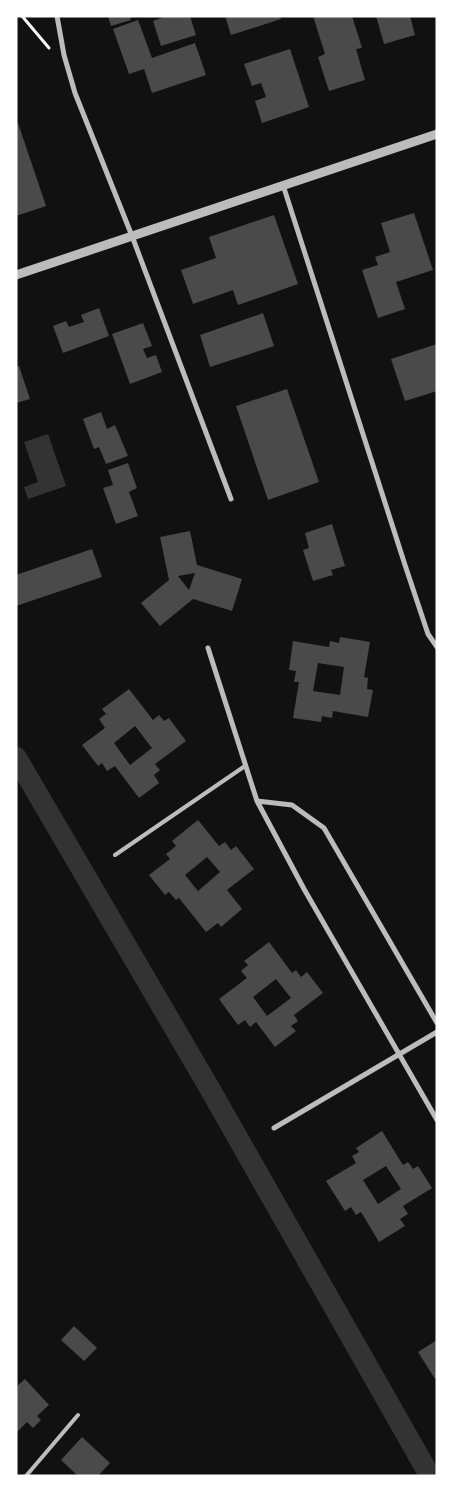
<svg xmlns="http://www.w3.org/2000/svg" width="453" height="1492" font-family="'Roboto Condensed',sans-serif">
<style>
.water{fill:#333}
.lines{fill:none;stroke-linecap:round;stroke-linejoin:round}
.canal{stroke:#333;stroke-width:21}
.building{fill:#4a4a4a;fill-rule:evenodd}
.path{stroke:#f5f5f5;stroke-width:3}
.service{stroke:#bcbcbc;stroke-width:4}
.minor{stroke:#bcbcbc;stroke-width:5}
.tertiary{stroke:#bcbcbc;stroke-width:9}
</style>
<rect width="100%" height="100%" fill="#111"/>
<!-- water -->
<path class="water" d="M 48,434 L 66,486 L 28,499 L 24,487 L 38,482 L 24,442 Z"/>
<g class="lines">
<!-- canal -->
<path class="canal" d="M 16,757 L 210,1089 L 430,1476"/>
</g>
<!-- building -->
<path class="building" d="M 108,16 L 130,16 L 131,20 L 111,26 Z
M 166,16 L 190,16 L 196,35 L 161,46 L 153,21 Z
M 225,16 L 280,16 L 281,19 L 231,35 Z
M 313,16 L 352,16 L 362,48 L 356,49 L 365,80 L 329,91 L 318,57 L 325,54 Z
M 376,16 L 410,16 L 415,35 L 384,44 Z
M 138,20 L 152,58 L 195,43 L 206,75 L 152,93 L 144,69 L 129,74 L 113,29 Z
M 290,49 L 309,107 L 262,123 L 255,101 L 266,97 L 261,83 L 252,86 L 244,64 Z
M 18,123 L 46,206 L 16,216 L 16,124 Z
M 414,213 L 433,270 L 396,282 L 405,309 L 378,318 L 362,270 L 378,265 L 375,257 L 390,252 L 381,223 Z
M 274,215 L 298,284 L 238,305 L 233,290 L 193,304 L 181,270 L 216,258 L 209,237 Z
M 99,308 L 109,336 L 63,353 L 53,326 L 66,321 L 69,327 L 84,322 L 81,315 Z
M 263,313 L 274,346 L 210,367 L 200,335 Z
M 143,323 L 152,346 L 143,349 L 147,358 L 156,355 L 162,372 L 130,384 L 112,334 Z
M 437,344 L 437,391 L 405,401 L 391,359 Z
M 19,366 L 30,399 L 16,403 L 16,367 Z
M 287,389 L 319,482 L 268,500 L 236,406 Z
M 101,412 L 107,429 L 115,425 L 128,456 L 106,464 L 99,447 L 94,449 L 83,419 Z
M 128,463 L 137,488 L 129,492 L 138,516 L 116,524 L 103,488 L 113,485 L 108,470 Z
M 332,524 L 345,566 L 331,570 L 333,575 L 313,581 L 303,550 L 309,548 L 305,533 Z
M 190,531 L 197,565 L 242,579 L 232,611 L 193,599 L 160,626 L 141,603 L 169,580 L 160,537 ZM 195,573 L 189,590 L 178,576 Z
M 92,549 L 102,577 L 16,606 L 16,575 Z
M 340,637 L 370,642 L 364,677 L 368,678 L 367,689 L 373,690 L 368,717 L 333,711 L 332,718 L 322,716 L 321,722 L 293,718 L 299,682 L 294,682 L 296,671 L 289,670 L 293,641 L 329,647 L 330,641 L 339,643 ZM 318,663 L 344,667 L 340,695 L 313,691 Z
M 129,689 L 153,720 L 159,715 L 164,721 L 169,718 L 186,741 L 155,764 L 160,770 L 154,775 L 159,783 L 139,798 L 115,766 L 107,771 L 102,763 L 98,766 L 82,745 L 105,728 L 99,719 L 106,714 L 102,709 ZM 135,726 L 152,748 L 130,765 L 114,743 Z
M 198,820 L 219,846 L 225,842 L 231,850 L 236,846 L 254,869 L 227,890 L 242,909 L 221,927 L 218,923 L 206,932 L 179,898 L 176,900 L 169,892 L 165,895 L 149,875 L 170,859 L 166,854 L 176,846 L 172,841 ZM 207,857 L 220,872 L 198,891 L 185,875 Z
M 269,942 L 292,973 L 296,970 L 301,977 L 307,972 L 323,993 L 294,1015 L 298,1021 L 291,1026 L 296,1031 L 275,1047 L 256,1022 L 250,1027 L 245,1020 L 238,1025 L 219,999 L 247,978 L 241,971 L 248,965 L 244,961 ZM 276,979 L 291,998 L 267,1016 L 253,997 Z
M 382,1131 L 403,1165 L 408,1162 L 413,1169 L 418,1166 L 432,1188 L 403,1206 L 408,1214 L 400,1219 L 405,1226 L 379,1242 L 361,1212 L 356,1215 L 351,1207 L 345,1211 L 326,1181 L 356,1163 L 352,1156 L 359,1152 L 356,1148 ZM 386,1166 L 401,1189 L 378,1204 L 363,1180 Z
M 74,1326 L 97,1348 L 84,1361 L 61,1340 Z
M 437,1340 L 437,1378 L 435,1379 L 418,1352 Z
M 25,1379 L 49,1405 L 37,1416 L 41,1420 L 33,1428 L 27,1422 L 16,1433 L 16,1387 Z
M 82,1437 L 110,1463 L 98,1476 L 78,1476 L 61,1460 Z"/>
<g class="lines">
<!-- path -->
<path class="path" d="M 22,16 L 49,48"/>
<!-- service -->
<path class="service" d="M 115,855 L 245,766
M 26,1476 L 78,1415"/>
<!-- minor -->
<path class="minor" d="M 57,16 L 64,55 L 75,93 L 132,236 L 231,499
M 283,185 L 405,565 L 428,634 L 437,647
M 208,648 L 257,801 L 304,889 L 437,1120
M 257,801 L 292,805 L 324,828 L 437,1023
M 274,1128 L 437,1032"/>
<!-- tertiary -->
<path class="tertiary" d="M 16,275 L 437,134"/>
</g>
<!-- border -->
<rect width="453" height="1492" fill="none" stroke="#ffffff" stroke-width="35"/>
</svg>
